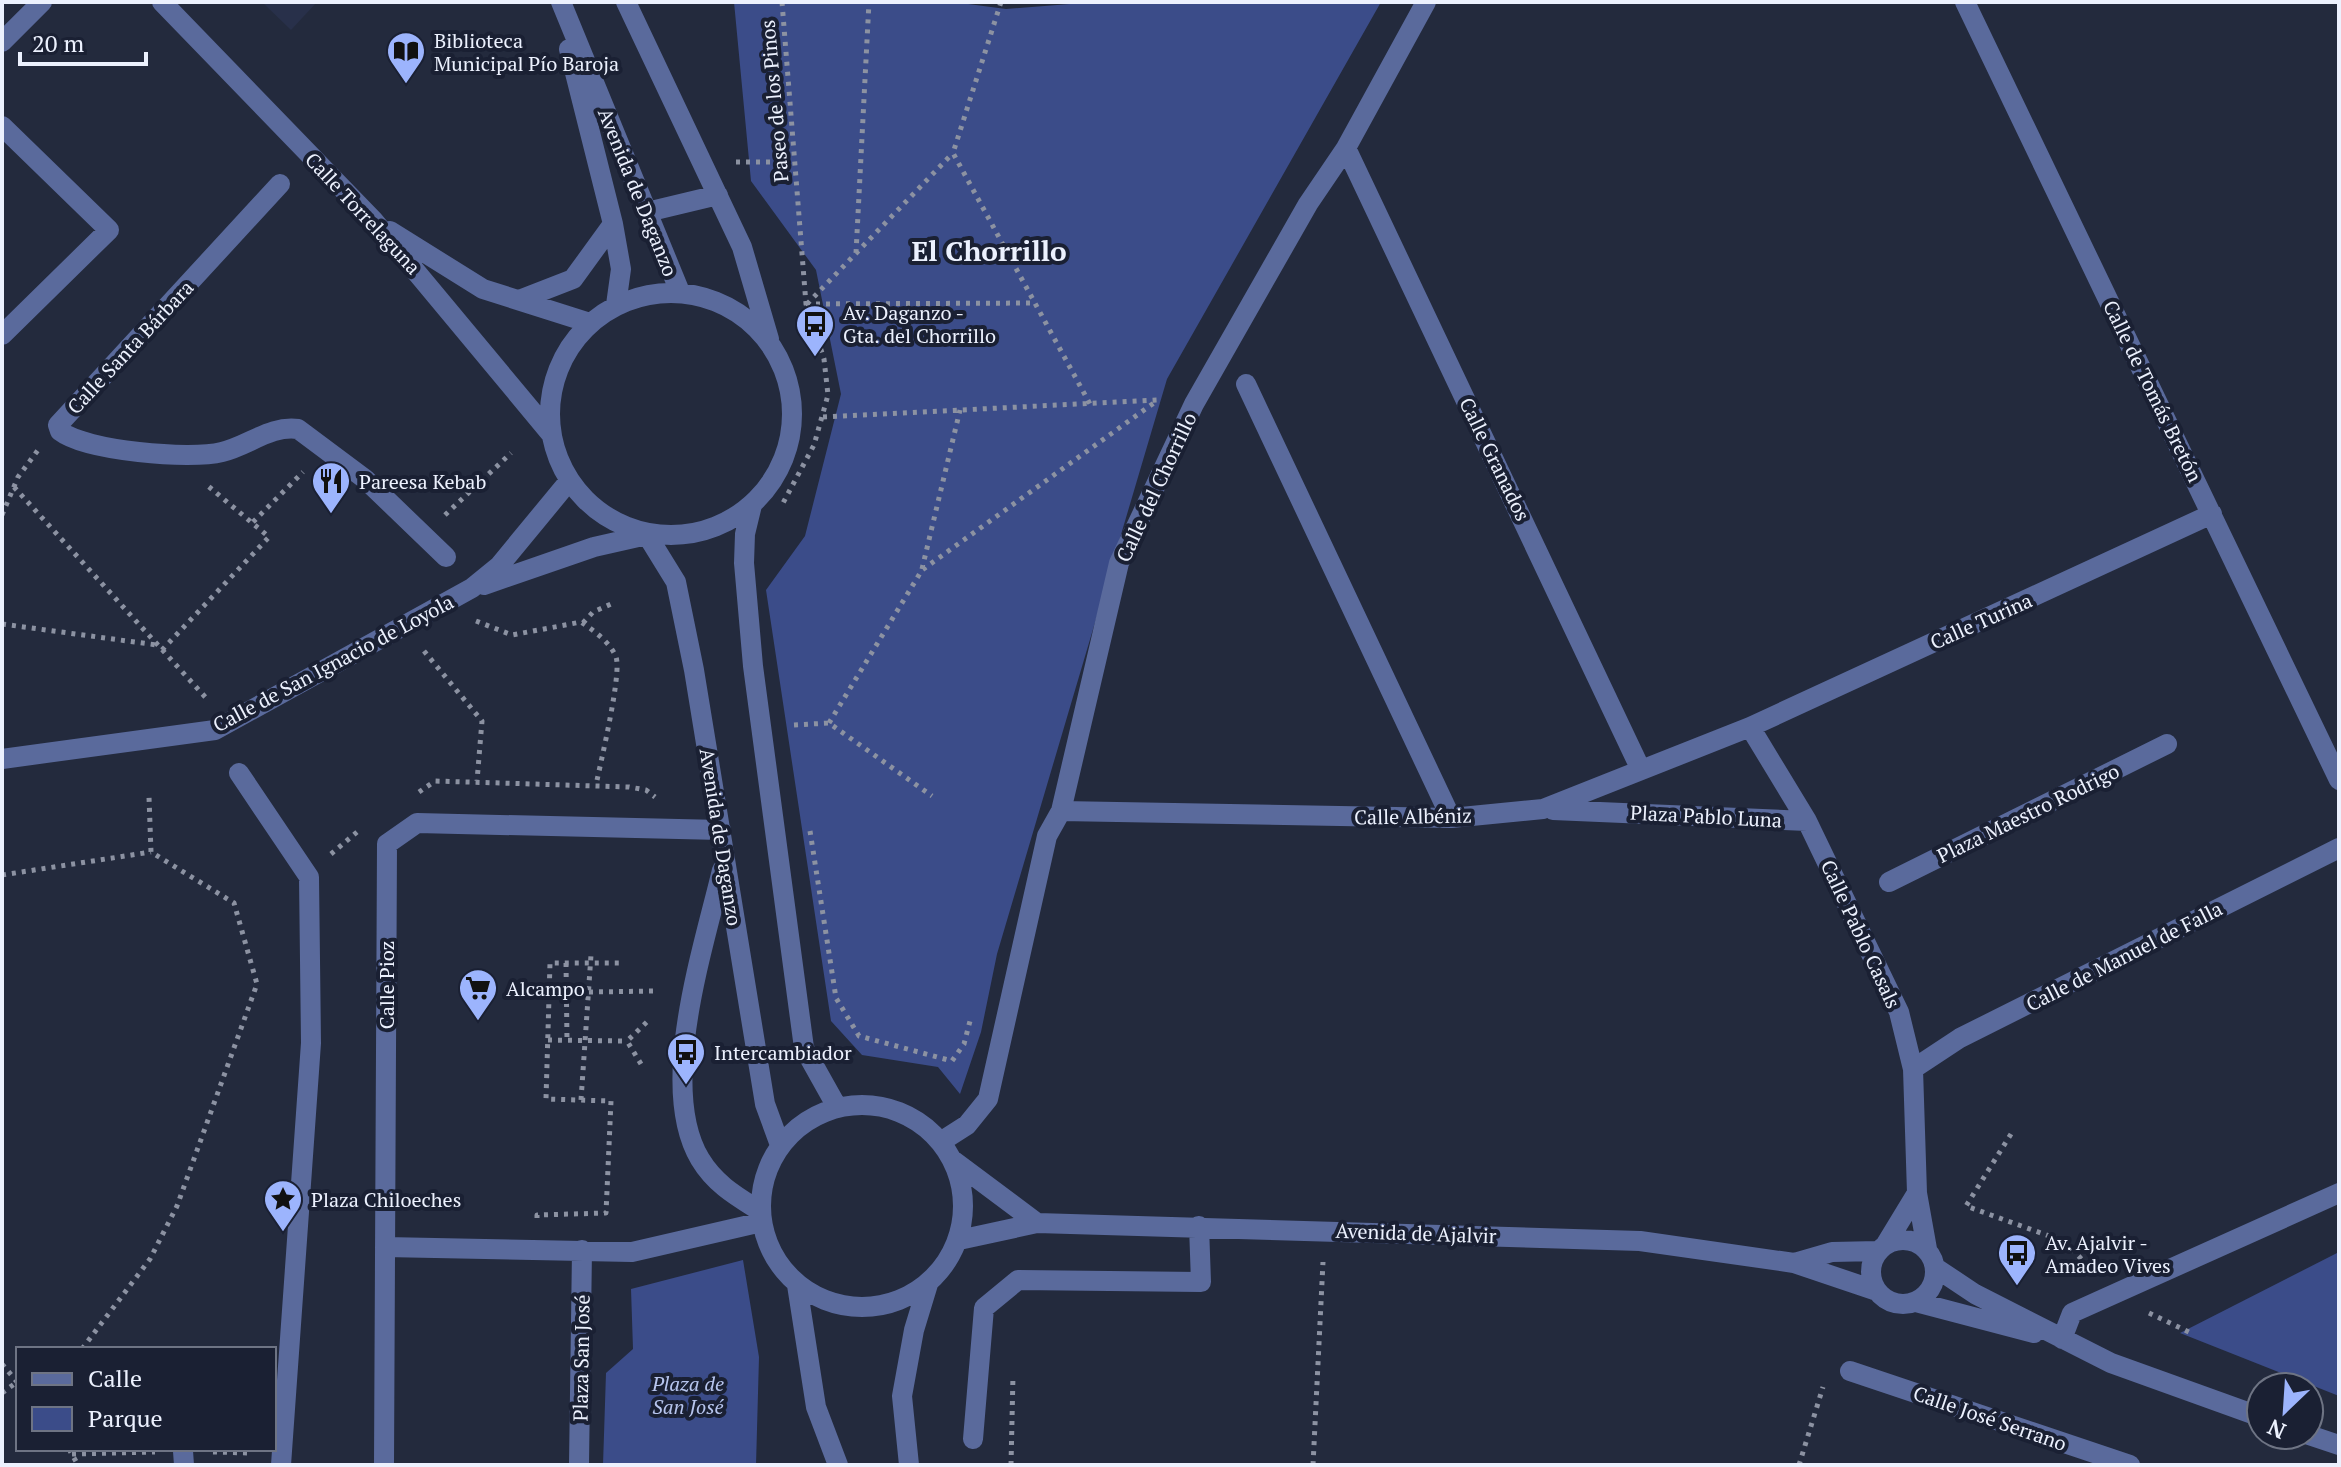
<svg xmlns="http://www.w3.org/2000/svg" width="2341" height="1467" font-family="'PT Serif',serif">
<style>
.built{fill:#28304a}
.green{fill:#3b4c89}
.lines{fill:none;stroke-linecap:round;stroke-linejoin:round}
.path{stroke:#8c92a2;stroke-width:5;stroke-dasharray:4 6;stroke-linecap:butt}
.minor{stroke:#5a6a9c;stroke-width:20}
.labels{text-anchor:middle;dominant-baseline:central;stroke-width:8;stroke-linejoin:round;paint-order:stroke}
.poi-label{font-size:20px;fill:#ecf1fe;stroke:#1a2033;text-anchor:start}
.street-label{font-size:20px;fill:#ecf1fe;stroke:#1a2033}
.park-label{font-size:20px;font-style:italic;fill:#b7c5ee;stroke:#1a2033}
.district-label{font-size:28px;font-weight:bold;fill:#ecf1fe;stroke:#1a2033}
</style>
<rect width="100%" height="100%" fill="#232a3d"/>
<!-- built -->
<path class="built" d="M 262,2 L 317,2 L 291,30 Z"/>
<!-- green -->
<path class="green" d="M 734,2 L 953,2 L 1006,9 L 1095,2 L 1381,2 L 1167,379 L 997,954 L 981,1032 L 960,1094 L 938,1067 L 862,1055 L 831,1021 L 766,590 L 805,536 L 841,394 L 816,270 L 751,181 Z
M 2339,1252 L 2339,1396 L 2180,1333 Z
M 743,1260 L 759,1357 L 756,1465 L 603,1465 L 606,1373 L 633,1349 L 631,1289 Z"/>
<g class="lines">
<!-- path -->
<path class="path" d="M 782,2 L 806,304 L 824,359 L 828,395 L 814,445 L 783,503
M 1001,2 L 953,153 L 1090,404
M 736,162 L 795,162
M 856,253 L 869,2
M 806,304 L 1035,303
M 807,304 L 953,153
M 823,417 L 1157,400
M 14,487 L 207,699
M 2,515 L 18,477 L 38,450
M 445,515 L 511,453
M 253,522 L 303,472
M 922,569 L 960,410
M 476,621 L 512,635 L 581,622 C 593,630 610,642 616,657 C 622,673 601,761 596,785
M 583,623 L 593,612 L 611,604
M 2,624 L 157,645
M 162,650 L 269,537 L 208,486
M 424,651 L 482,721 L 477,781
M 829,723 L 922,570 L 1158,400
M 794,725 L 829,723 L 932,796
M 419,792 L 435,781 L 629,787 L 646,790 L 655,797
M 810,831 L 836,998 L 859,1036 L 952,1061 L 964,1044 L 970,1021
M 331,854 L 357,832
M 2,875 L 151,852
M 566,963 L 567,1040
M 589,992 L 654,991
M 548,1040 L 627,1041
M 641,1064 L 627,1041 L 650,1019
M 581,1100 L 591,955
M 2011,1134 L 1966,1206 L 2066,1242 L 2093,1272
M 537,1218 L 537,1215 L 606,1213 L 611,1101 L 546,1099 L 550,963 L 621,963
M 2149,1313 L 2191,1333
M 82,1349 L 150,1259 L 177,1206 L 257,984 L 234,903 L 151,852 L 149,797
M 2,1364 L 18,1383
M 2,1393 L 17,1382
M 69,1449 L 78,1465
M 213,1452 L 251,1453
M 72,1454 L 155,1452
M 1011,1465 L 1013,1375
M 1313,1465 L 1323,1262
M 1799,1465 L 1823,1387"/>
<!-- minor -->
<path class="minor" d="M 162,2 L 373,220 L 551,434
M 561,2 L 680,292
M 626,2 L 742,247 L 769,339
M 1965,2 L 2339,780
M 2,42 L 42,2
M 569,49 L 613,224 L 621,269 L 616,305
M 2,126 L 109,230 L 2,335
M 1346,148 L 1641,770
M 280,184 L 58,425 L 60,431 C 86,451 190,460 222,452 C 248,446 271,425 298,429 L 365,479 L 446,557
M 647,212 L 718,195
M 390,231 L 483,289 L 590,323
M550 414a121 121 0 1 1 242 0a121 121 0 1 1-242 0Z
M 519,300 L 573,279 L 613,224
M 1246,384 L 1451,818
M 752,505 L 745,534 L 744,563 L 753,666 L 804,1048 L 837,1107
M 647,535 L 676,582 L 694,670 L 765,1104 L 780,1145
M 484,585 L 594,547 L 647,535
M 2,759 L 215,730 L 472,588 L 499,566 L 569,481
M 239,773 L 309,877 L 311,1043 L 281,1465
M 1553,810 L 1807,821 L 1750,727
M 1061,811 L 1451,818 L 1543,809 L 1750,727 L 2212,514
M 1807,821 L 1899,1012 L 1913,1069 L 1917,1193 L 1927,1249
M 722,870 C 704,947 657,1087 700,1159 C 715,1184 736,1196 760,1211
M 1889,882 L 2167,744
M 1913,1069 L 1960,1038 L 2339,848
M761 1206a101 101 0 1 1 202 0a101 101 0 1 1-202 0Z
M 942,1141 L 967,1125 L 988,1099 L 1047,836 L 1061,811 L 1119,563 L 1194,404 L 1308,204 L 1346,148 L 1426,2
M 954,1161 L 1037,1223
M1871 1272a32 32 0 1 1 64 0a32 32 0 1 1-64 0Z
M 959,1240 L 1037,1223 L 1640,1241 L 1794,1263 L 1877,1291
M 1886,1244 L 1917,1193
M 385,1247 L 632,1252 L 762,1222
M 1794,1263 L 1832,1252 L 1878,1251
M 1936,1268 L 1975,1294 L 2111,1363 L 2261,1417
M 797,1285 L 816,1407 L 838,1465
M 1916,1302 L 2034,1333
M 2062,1339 L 2072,1313 L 2339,1193
M 1850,1371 L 2130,1465
M 2309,1435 L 2339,1445
M 973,1439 L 984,1308 L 1018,1280 L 1201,1282 L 1199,1226
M 183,1451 L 184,1465
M 384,1465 L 387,844 L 417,823 L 721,830
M 579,1465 L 582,1250
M 909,1465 L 902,1396 L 914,1330 L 928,1284"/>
</g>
<!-- icons -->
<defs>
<symbol id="library-pin" viewBox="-11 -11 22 30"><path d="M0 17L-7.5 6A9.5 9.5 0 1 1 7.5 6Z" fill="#9cb4fd" stroke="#1a2033"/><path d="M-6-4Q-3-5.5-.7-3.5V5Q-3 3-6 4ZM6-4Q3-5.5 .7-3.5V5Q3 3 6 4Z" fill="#111"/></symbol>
<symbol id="bus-pin" viewBox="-11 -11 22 30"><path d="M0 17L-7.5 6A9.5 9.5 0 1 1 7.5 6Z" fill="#9cb4fd" stroke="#1a2033"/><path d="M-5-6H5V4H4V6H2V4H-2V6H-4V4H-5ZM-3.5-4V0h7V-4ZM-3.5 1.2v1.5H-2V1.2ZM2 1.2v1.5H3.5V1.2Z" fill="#111"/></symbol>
<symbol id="restaurant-pin" viewBox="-11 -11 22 30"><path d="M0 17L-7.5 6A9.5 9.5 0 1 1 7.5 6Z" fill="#9cb4fd" stroke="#1a2033"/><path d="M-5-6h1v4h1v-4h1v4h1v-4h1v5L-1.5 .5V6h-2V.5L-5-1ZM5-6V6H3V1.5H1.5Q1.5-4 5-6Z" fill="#111"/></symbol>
<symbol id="supermarket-pin" viewBox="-11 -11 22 30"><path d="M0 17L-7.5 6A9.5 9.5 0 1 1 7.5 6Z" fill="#9cb4fd" stroke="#1a2033"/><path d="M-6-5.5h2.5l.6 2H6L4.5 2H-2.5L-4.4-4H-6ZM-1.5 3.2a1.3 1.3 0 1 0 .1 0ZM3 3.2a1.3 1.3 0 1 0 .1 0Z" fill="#111"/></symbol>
<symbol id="sight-pin" viewBox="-11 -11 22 30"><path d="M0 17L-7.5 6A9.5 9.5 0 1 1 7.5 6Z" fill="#9cb4fd" stroke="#1a2033"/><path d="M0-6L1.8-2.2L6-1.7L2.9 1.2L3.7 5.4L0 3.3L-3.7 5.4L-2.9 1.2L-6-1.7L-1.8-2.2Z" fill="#111"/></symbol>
</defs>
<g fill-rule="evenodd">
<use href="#library-pin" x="384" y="29" width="44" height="60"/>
<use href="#bus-pin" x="793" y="302" width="44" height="60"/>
<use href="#restaurant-pin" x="309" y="459" width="44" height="60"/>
<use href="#supermarket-pin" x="456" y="966" width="44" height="60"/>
<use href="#bus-pin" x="664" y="1030" width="44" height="60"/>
<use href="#sight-pin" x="261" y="1177" width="44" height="60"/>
<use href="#bus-pin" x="1995" y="1231" width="44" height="60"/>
</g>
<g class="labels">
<!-- poi labels -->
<g class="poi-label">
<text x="434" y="40">Biblioteca<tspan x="434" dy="23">Municipal Pío Baroja</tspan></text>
<text x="843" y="312">Av. Daganzo -<tspan x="843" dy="23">Gta. del Chorrillo</tspan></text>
<text x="359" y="481">Pareesa Kebab</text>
<text x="506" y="988">Alcampo</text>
<text x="714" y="1052">Intercambiador</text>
<text x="311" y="1199">Plaza Chiloeches</text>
<text x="2045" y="1242">Av. Ajalvir -<tspan x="2045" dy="23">Amadeo Vives</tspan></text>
</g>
<!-- street labels -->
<g class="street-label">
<text transform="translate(774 101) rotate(-95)">Paseo de los Pinos</text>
<text transform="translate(638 192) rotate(68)">Avenida de Daganzo</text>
<text transform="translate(363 213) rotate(47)">Calle Torrelaguna</text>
<text transform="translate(130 347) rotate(-47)">Calle Santa Bárbara</text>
<text transform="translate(2153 391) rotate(64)">Calle de Tomás Bretón</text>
<text transform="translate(1495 459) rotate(64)">Calle Granados</text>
<text transform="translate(1156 487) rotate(-65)">Calle del Chorrillo</text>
<text transform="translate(1981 621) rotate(-24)">Calle Turina</text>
<text transform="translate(333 663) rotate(-28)">Calle de San Ignacio de Loyola</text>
<text transform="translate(2028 813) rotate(-26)">Plaza Maestro Rodrigo</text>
<text transform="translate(1413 816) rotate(-1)">Calle Albéniz</text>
<text transform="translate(1706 816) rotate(3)">Plaza Pablo Luna</text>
<text transform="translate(721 837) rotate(81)">Avenida de Daganzo</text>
<text transform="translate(1861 934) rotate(65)">Calle Pablo Casals</text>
<text transform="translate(2124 956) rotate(-27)">Calle de Manuel de Falla</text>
<text transform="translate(386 985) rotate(-90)">Calle Pioz</text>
<text transform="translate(1416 1233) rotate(2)">Avenida de Ajalvir</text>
<text transform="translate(581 1358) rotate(-89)">Plaza San José</text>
<text transform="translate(1990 1418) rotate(19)">Calle José Serrano</text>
</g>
<!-- park labels -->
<g class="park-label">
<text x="688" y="1383">Plaza de<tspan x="688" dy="23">San José</tspan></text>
</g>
<!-- district labels -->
<g class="district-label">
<text x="989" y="250">El Chorrillo</text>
</g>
</g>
<!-- border -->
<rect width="2341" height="1467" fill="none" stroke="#ecf1fe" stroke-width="8"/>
<!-- legend -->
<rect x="16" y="1347" width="260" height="104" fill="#1a2033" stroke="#6e7484" stroke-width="2"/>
<rect x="32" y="1373" width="40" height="12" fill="#5a6a9c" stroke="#6e7484" stroke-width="2"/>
<text x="88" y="1387" font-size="24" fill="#ecf1fe">Calle</text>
<rect x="32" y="1407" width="40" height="24" fill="#3b4c89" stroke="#6e7484" stroke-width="2"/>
<text x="88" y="1427" font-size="24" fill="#ecf1fe">Parque</text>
<!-- north arrow -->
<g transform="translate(2285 1411) rotate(205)"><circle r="38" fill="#1a2033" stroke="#6e7484" stroke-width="2"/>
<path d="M0-6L14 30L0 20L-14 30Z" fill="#9cb4fd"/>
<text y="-12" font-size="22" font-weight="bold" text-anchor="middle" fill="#ecf1fe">N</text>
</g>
<!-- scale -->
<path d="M20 52v12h126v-12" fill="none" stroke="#ecf1fe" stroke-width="4"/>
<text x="32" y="52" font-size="24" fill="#ecf1fe" stroke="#1a2033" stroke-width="6" paint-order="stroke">20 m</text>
</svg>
